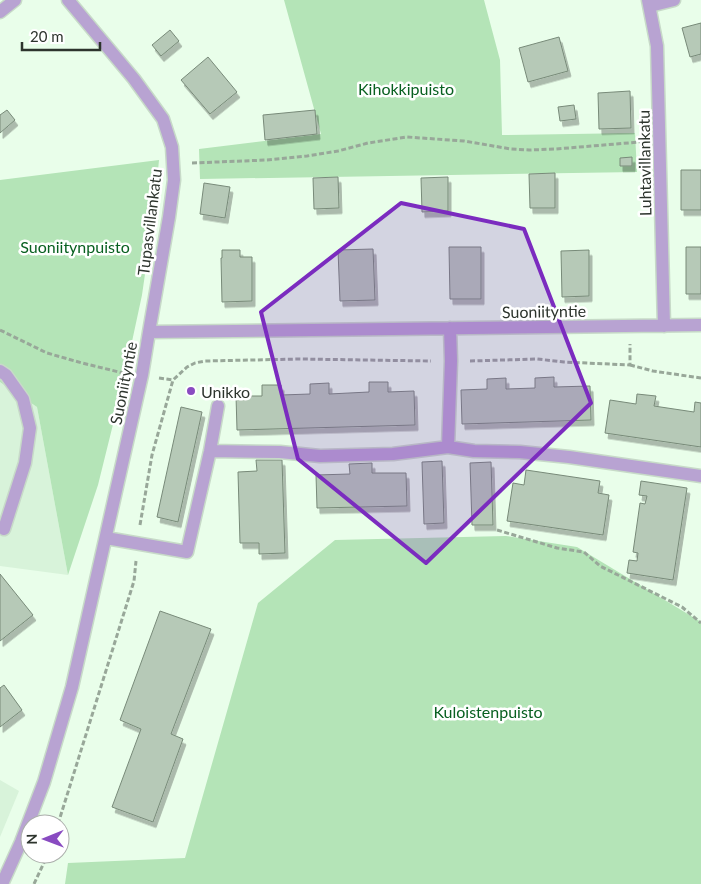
<svg xmlns="http://www.w3.org/2000/svg" width="701" height="884" font-family="Lato,sans-serif">
<style>
.built{fill:#d8f3da}
.green{fill:#b4e4b7}
.building{fill:#b6c9b7;stroke:#788a79;filter:url(#shadow)}
.lines{fill:none;stroke-linecap:round;stroke-linejoin:round}
.minor-casing{stroke:#c7dac8;stroke-width:15}
.path{stroke:#98a799;stroke-width:3;stroke-dasharray:5 2.5;stroke-linecap:butt}
.minor{stroke:#b8a3d2;stroke-width:12}
.marked{fill:#7b2cbf;fill-opacity:0.2;stroke:#7b2cbf;stroke-width:4;stroke-linejoin:round}
.poi-dot{fill:#894bc1;stroke:#fff;stroke-width:2}
.labels{text-anchor:middle;dominant-baseline:central;stroke-width:5;stroke-linejoin:round;paint-order:stroke}
.park-label{font-size:16px;fill:#086020;stroke:#fff}
.street-label{font-size:16px;fill:#2d342d;stroke:#fff}
.poi-label{font-size:16px;fill:#2d342d;stroke:#fff;text-anchor:start}
</style>
<defs>
<filter id="shadow"><feDropShadow dx="3" dy="5.5" stdDeviation="0" flood-color="#0004"/></filter>
</defs>
<rect width="100%" height="100%" fill="#e9feea"/>
<!-- built -->
<path class="built" d="M 0,382 L 37,407 L 68,575 L 0,566 Z
M 0,780 L 19,791 L 0,837 Z"/>
<!-- green -->
<path class="green" d="M 284,0 L 484,0 L 500,60 L 502,135 L 635,133 L 637,172 L 200,179 L 199,149 L 321,134 Z
M 159,160 L 154,212 L 142,295 L 122,388 L 98,485 L 68,575 L 37,407 L 0,382 L 0,180 Z
M 506,536 L 577,547 L 701,622 L 701,884 L 65,884 L 68,863 L 185,858 L 258,603 L 335,540 Z"/>
<!-- building -->
<path class="building" d="M 701,23 L 701,54 L 690,57 L 682,28 Z
M 170,30 L 179,41 L 161,56 L 152,45 Z
M 559,37 L 568,71 L 528,82 L 519,48 Z
M 208,57 L 237,92 L 210,114 L 181,80 Z
M 630,91 L 631,128 L 599,129 L 598,93 Z
M 574,105 L 576,119 L 560,121 L 558,107 Z
M 7,110 L 15,120 L 0,133 L 0,115 Z
M 315,110 L 317,134 L 265,140 L 263,115 Z
M 632,157 L 632,166 L 620,166 L 620,158 Z
M 681,170 L 701,170 L 701,210 L 681,210 Z
M 555,173 L 555,208 L 530,208 L 529,174 Z
M 338,177 L 339,208 L 314,209 L 313,178 Z
M 448,177 L 448,211 L 422,212 L 421,178 Z
M 204,183 L 230,187 L 225,218 L 200,214 Z
M 449,247 L 481,247 L 481,299 L 450,299 Z
M 686,247 L 701,247 L 701,294 L 686,294 Z
M 373,249 L 375,300 L 340,301 L 338,250 Z
M 222,250 L 240,250 L 240,257 L 252,257 L 252,301 L 222,302 L 221,258 L 222,258 Z
M 589,250 L 589,296 L 562,297 L 561,251 Z
M 554,377 L 554,387 L 590,386 L 591,420 L 462,424 L 461,390 L 487,389 L 487,379 L 506,378 L 506,389 L 535,388 L 535,378 Z
M 369,382 L 388,382 L 388,392 L 414,391 L 415,425 L 237,430 L 236,396 L 262,396 L 262,385 L 281,385 L 281,395 L 310,394 L 310,384 L 329,383 L 329,394 L 369,392 Z
M 637,394 L 656,396 L 654,406 L 694,412 L 695,402 L 701,403 L 701,447 L 605,433 L 610,400 L 636,404 Z
M 181,407 L 202,412 L 178,522 L 157,517 Z
M 256,460 L 282,460 L 285,553 L 259,554 L 259,543 L 240,543 L 238,472 L 257,471 Z
M 442,461 L 444,523 L 424,524 L 422,462 Z
M 491,462 L 493,525 L 472,525 L 470,463 Z
M 372,463 L 372,473 L 406,473 L 407,506 L 317,508 L 316,475 L 350,474 L 349,464 Z
M 526,470 L 600,481 L 598,493 L 609,495 L 603,535 L 507,521 L 513,483 L 524,485 Z
M 641,481 L 687,488 L 673,580 L 627,573 L 629,560 L 637,561 L 638,553 L 633,552 L 640,503 L 645,504 L 647,496 L 639,495 Z
M 0,574 L 33,615 L 0,641 Z
M 160,611 L 211,629 L 171,734 L 183,739 L 153,822 L 112,807 L 141,729 L 120,720 Z
M 4,685 L 22,710 L 0,727 L 0,688 Z"/>
<g class="lines">
<defs>
<path id="minor" d="M 68,0 L 134,79 L 163,119 L 172,147 L 174,180 L 169,217 L 149,332
M 648,0 L 657,46 L 664,326
M 650,6 L 674,0
M 0,12 L 15,0
M 0,371 L 6,375 L 23,399 L 30,428 L 25,463 L 4,529
M 448,447 L 451,361 L 450,328
M 210,451 L 280,452 L 320,456 L 393,454 L 448,447 L 474,451 L 520,452 L 569,457 L 701,476
M 106,538 L 187,552 L 210,451 L 218,406
M 2,884 L 21,842 L 44,782 L 72,687 L 142,375 L 149,332 L 701,325"/>
</defs>
<!-- minor casing -->
<use href="#minor" class="minor-casing"/>
<!-- path -->
<path class="path" d="M 192,163 L 267,160 L 307,156 L 338,151 L 368,143 L 407,137 L 464,141 L 511,149 L 529,150 L 556,149 L 640,142
M 0,330 L 47,353 L 82,363 L 123,373
M 470,361 L 537,359 L 564,362 L 630,365 L 630,344
M 630,365 L 653,371 L 701,378
M 159,378 L 173,380
M 140,525 L 152,455 L 173,380 L 187,367 L 195,363 L 205,361 L 300,359 L 431,361
M 497,530 L 557,548 L 584,552 L 600,566 L 682,607 L 701,623
M 58,824 L 134,581 L 136,561
M 34,884 L 48,854"/>
<!-- minor -->
<use href="#minor" class="minor"/>
</g>
<!-- marked area -->
<path class="marked" d="M 401,203 L 524,229 L 591,403 L 426,563 L 298,459 L 261,312 Z"/>
<!-- markers -->
<circle class="poi-dot" cx="191" cy="391" r="5"/>
<g class="labels">
<!-- park labels -->
<g class="park-label">
<text x="406" y="88">Kihokkipuisto</text>
<text x="75" y="246">Suoniitynpuisto</text>
<text x="488" y="711">Kuloistenpuisto</text>
</g>
<!-- street labels -->
<g class="street-label">
<text transform="translate(644 163) rotate(-91)">Luhtavillankatu</text>
<text transform="translate(149 222) rotate(-83)">Tupasvillankatu</text>
<text transform="translate(544 311) rotate(-1)">Suoniityntie</text>
<text transform="translate(123 383) rotate(-79)">Suoniityntie</text>
</g>
<!-- poi labels -->
<g class="poi-label">
<text x="201" y="391">Unikko</text>
</g>
</g>
<!-- north arrow -->
<g transform="translate(45 839) rotate(269)"><circle r="24" fill="#ffffff" stroke="#abaeab"/>
<path d="M0-4L9 19L0 12L-9 19Z" fill="#894bc1"/>
<text y="-8" font-size="14" font-weight="bold" text-anchor="middle" fill="#2d342d">N</text>
</g>
<!-- scale -->
<path d="M22 42v8h78v-8" fill="none" stroke="#2d342d" stroke-width="2.5"/>
<text x="30" y="42" font-size="15" fill="#2d342d" stroke="#ffffff" stroke-width="4" paint-order="stroke">20 m</text>
</svg>
